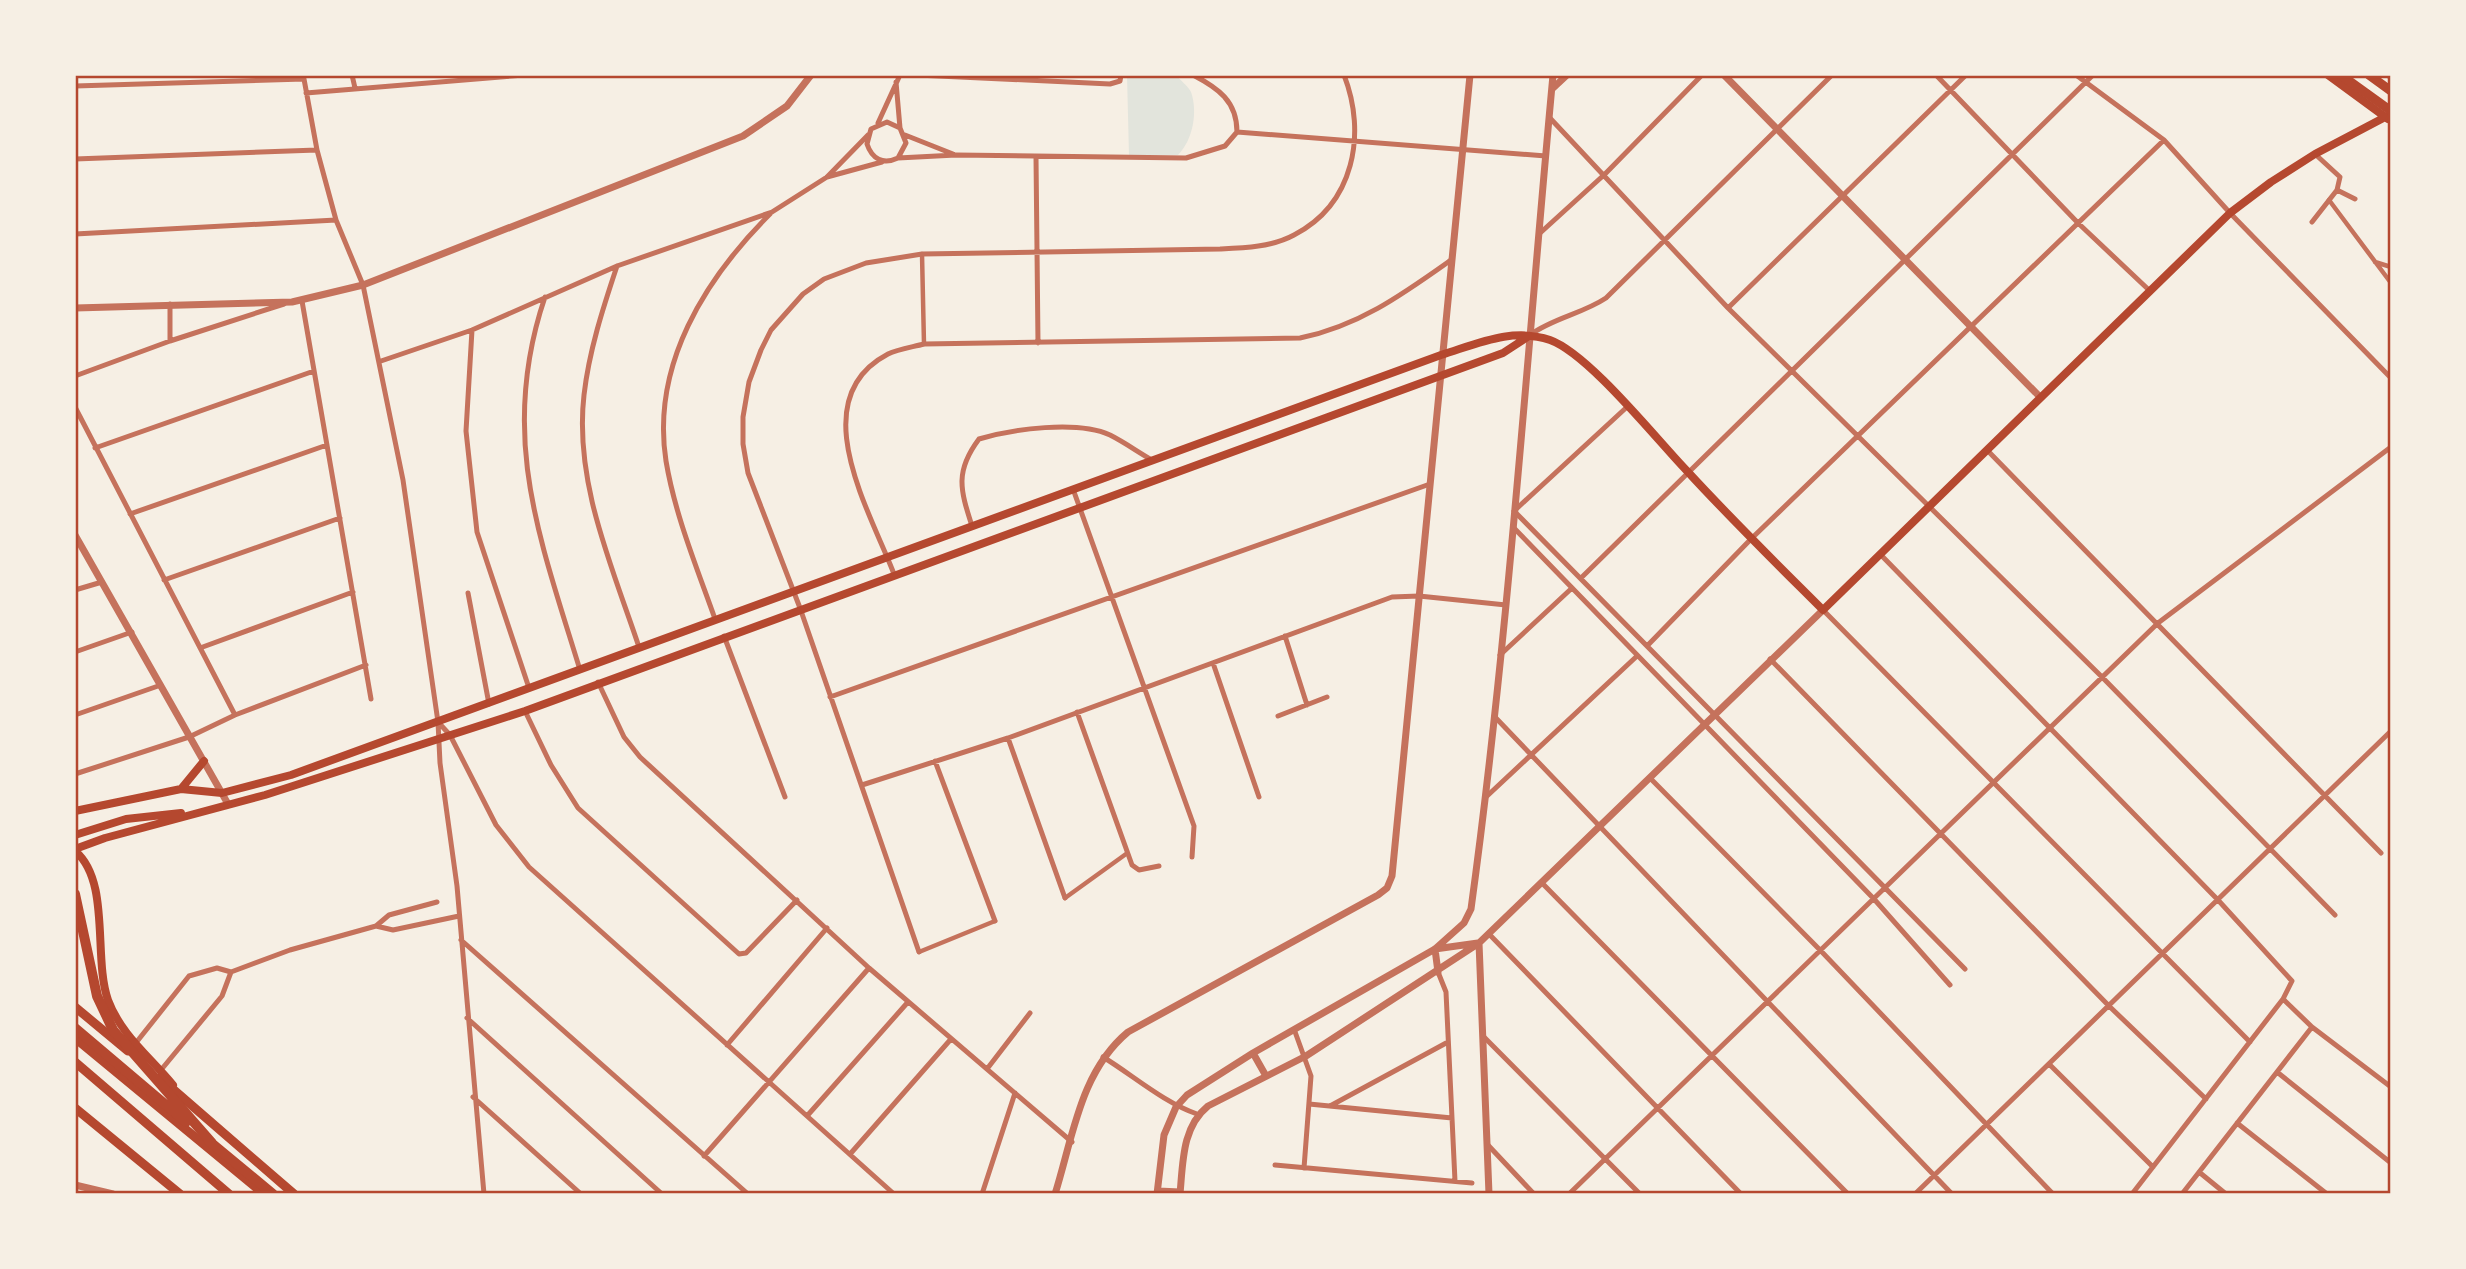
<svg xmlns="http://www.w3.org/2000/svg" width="2466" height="1269" font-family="'Source Sans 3',sans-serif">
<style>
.green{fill:#e2e4dc}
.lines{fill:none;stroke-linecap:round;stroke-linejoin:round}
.pedestrian{stroke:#c5725c;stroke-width:4.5}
.minor{stroke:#c5725c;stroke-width:5}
.tertiary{stroke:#c5725c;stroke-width:7}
.secondary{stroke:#b5482f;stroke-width:8}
.primary{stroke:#b5482f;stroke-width:9}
.trunk{stroke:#b5482f;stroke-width:9}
.motorway{stroke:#b5482f;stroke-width:10}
.neatline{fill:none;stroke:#b5482f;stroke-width:2.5}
</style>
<rect width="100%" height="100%" fill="#f6efe4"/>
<!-- green -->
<path class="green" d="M 1127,75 L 1176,75 C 1180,80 1188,86 1191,92 C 1198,112 1193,140 1178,155 L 1129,156 Z"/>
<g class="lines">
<!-- pedestrian -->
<path class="pedestrian" d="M 2329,200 L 2391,283
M 922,254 L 924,344
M 2375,262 L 2391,267
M 1065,898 L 1126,854
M 919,952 L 995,921"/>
<!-- minor -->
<path class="minor" d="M 352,75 L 355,88
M 917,75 L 1110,84 L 1120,81 L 1121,75
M 1193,75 C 1218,88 1237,101 1237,132
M 1936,75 L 2078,223 L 2150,291
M 2076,75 L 2164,140 L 2230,213 L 2391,378
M 896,82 L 900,128 L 906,143 L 898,158 C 883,165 872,159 867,144 L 871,129 L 887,122 L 900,128
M 75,86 L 304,79 L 317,150 L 336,220 L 363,285 L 403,480 L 438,722 L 440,763 L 457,886 L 484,1194
M 306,93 L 524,75
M 1549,117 L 1728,308 L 2102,677 L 2335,915
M 878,123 L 900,75
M 1237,132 L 1546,156
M 905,135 L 953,154
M 1036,157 L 1038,343
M 898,158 L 956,155 L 1186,158 L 1225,146 L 1237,132
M 75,159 L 317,150
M 827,177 L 882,162
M 2337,190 L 2355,199
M 2312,222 L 2337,190 L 2340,177 L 2315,154
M 75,234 L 336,220
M 1539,234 L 1605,174 L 1702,75
M 617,266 C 603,308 589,351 584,395 C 574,482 612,566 639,647
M 545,297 C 498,435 540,539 580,670
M 302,301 L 371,699
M 1728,308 L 1966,75
M 472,330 L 466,431 L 477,532 L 529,688
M 1530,335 C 1553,318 1582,314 1606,298 L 1832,75
M 170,341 L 170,304
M 381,361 L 472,330 L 617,266 L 772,212 L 827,177 L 868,135
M 75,376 L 170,341 L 284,304
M 1628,406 L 1514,511 L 1965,969
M 75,407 L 235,715
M 95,448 L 314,371
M 1987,450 L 2381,853
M 1073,489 L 1194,826 L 1192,857
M 130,514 L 327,445
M 972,526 C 960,489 955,471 979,439 C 1013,429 1077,420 1110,435 C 1124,442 1138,452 1152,460
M 1513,527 L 1874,899 L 1950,985
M 1880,554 L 2218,900 L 2292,981 L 2283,999 L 2132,1194
M 894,574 C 870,511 802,399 888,354 C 898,349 913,347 924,344 L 1300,338 C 1359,326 1403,294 1451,260
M 1581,578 L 2093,75
M 164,580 L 340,518
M 75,590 L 102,582
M 468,593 L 489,704
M 1823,610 L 2250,1042
M 715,619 C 697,568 675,515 666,461 C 651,365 705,279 770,214
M 724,636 L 785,797
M 1285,636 L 1307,705
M 1648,645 L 1751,539 L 2164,140
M 200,648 L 353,592
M 75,652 L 132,632
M 1500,655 L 1572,588
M 1770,659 L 2109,1006 L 2206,1099
M 1213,663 L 1259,797
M 598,682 L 624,737 L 640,757 L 869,968 L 1072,1142
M 830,697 L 1430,484
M 525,711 L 551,765 L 578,808 L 739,954 L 746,953 L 797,900
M 1077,712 L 1132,865 L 1139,870 L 1159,866
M 75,715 L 161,685
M 1278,716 L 1327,697
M 1494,716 L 1952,1194
M 438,722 L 450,735 L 496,825 L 529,867 L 894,1194
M 1008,738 L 1065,898
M 935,761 L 995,921
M 75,774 L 189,737 L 235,715 L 366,665
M 1650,778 L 1821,951 L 2053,1194
M 862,785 L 1008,738 L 1392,597 L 1419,596 L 1506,605
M 1486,797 L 1637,656
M 1543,884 L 1848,1194
M 376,926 L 393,930 L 459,916
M 1489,934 L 1741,1194
M 461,940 L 748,1194
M 919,952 L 800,608 L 748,473 L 743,444 L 743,417 L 749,382 L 761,350 L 771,330 L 803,294 L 824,279 L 866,263 L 922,254 L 1220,249 C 1244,248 1272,247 1294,235 C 1354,204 1367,134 1344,75
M 1438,972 L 1446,992 L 1455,1181
M 2283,999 L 2312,1027 L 2391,1087
M 467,1018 L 662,1194
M 1294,1029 L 1311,1076 L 1304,1168
M 1483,1036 L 1640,1194
M 135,1044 L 189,976 L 217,968 L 231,972 L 290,950 L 376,926 L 389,915 L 437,902
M 727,1045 L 827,928
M 1103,1057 C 1134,1076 1163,1102 1197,1114
M 2049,1064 L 2153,1167
M 987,1069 L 1030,1013
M 161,1070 L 222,996 L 231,972
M 2277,1072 L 2391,1163
M 473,1097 L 581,1194
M 1309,1104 L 1452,1118
M 1330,1106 L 1448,1042
M 807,1116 L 908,1002
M 2237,1123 L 2327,1194
M 1487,1144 L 1534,1194
M 851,1153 L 951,1039
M 704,1156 L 869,968
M 1275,1165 L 1472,1183
M 2199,1172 L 2226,1194
M 982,1194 L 1015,1093
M 1569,1194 L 2158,623 L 2391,447
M 1915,1194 L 2391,731
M 2182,1194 L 2312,1027"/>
<!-- tertiary -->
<path class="tertiary" d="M 1724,75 L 2040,397
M 1552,89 L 1567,75
M 75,308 L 292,302 L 363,285 L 743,136 L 787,106 L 811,75
M 75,535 L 228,804
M 1479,943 L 1489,1194
M 1435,949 L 1464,923 L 1471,909 C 1509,632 1527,353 1553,75
M 1435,949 L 1438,972
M 1253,1053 L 1266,1076
M 75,1185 L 113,1194
M 1158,1191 L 1180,1192
M 1055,1194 C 1073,1137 1080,1072 1128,1032 L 1378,895 L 1387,888 L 1392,876 L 1470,75
M 1157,1194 L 1164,1135 L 1176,1107 L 1187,1095 L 1253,1053 L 1435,949 L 1478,943
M 1180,1194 C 1183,1162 1182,1127 1208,1106 L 1306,1056 L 1479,943 L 1823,610"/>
<!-- secondary -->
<path class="secondary" d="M 2328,75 L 2388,119
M 2390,75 L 2391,76
M 181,789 L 204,761
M 75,811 L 181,789 L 222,793 L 291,775 L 1441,355 C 1477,344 1512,327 1550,340 C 1589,354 1657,440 1688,472 C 1732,520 1778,565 1823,610 L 2230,213 L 2271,182 L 2315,154 L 2391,114
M 75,835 L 126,819 L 181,813
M 75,849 L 105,838 L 265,795 L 525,711 L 1503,353 L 1529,336
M 75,851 C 111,881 93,958 108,1000 C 121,1035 150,1057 173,1085"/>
<!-- primary -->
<path class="primary" d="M 2341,75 L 2391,111
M 2369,75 L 2391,91
M 75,1007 L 128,1051
M 160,1078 L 294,1194
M 75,1108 L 180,1194"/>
<!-- trunk -->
<path class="trunk" d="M 75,1038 L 264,1194
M 75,1062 L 229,1194"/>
<!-- motorway -->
<path class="motorway" d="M 75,894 L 97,996 L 113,1030 L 212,1143
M 75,1028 L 186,1122
M 209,1141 L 273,1194"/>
</g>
<!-- border -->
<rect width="2466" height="1269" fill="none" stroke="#f6efe4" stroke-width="154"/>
<rect x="77" y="77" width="2312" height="1115" class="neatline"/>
</svg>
